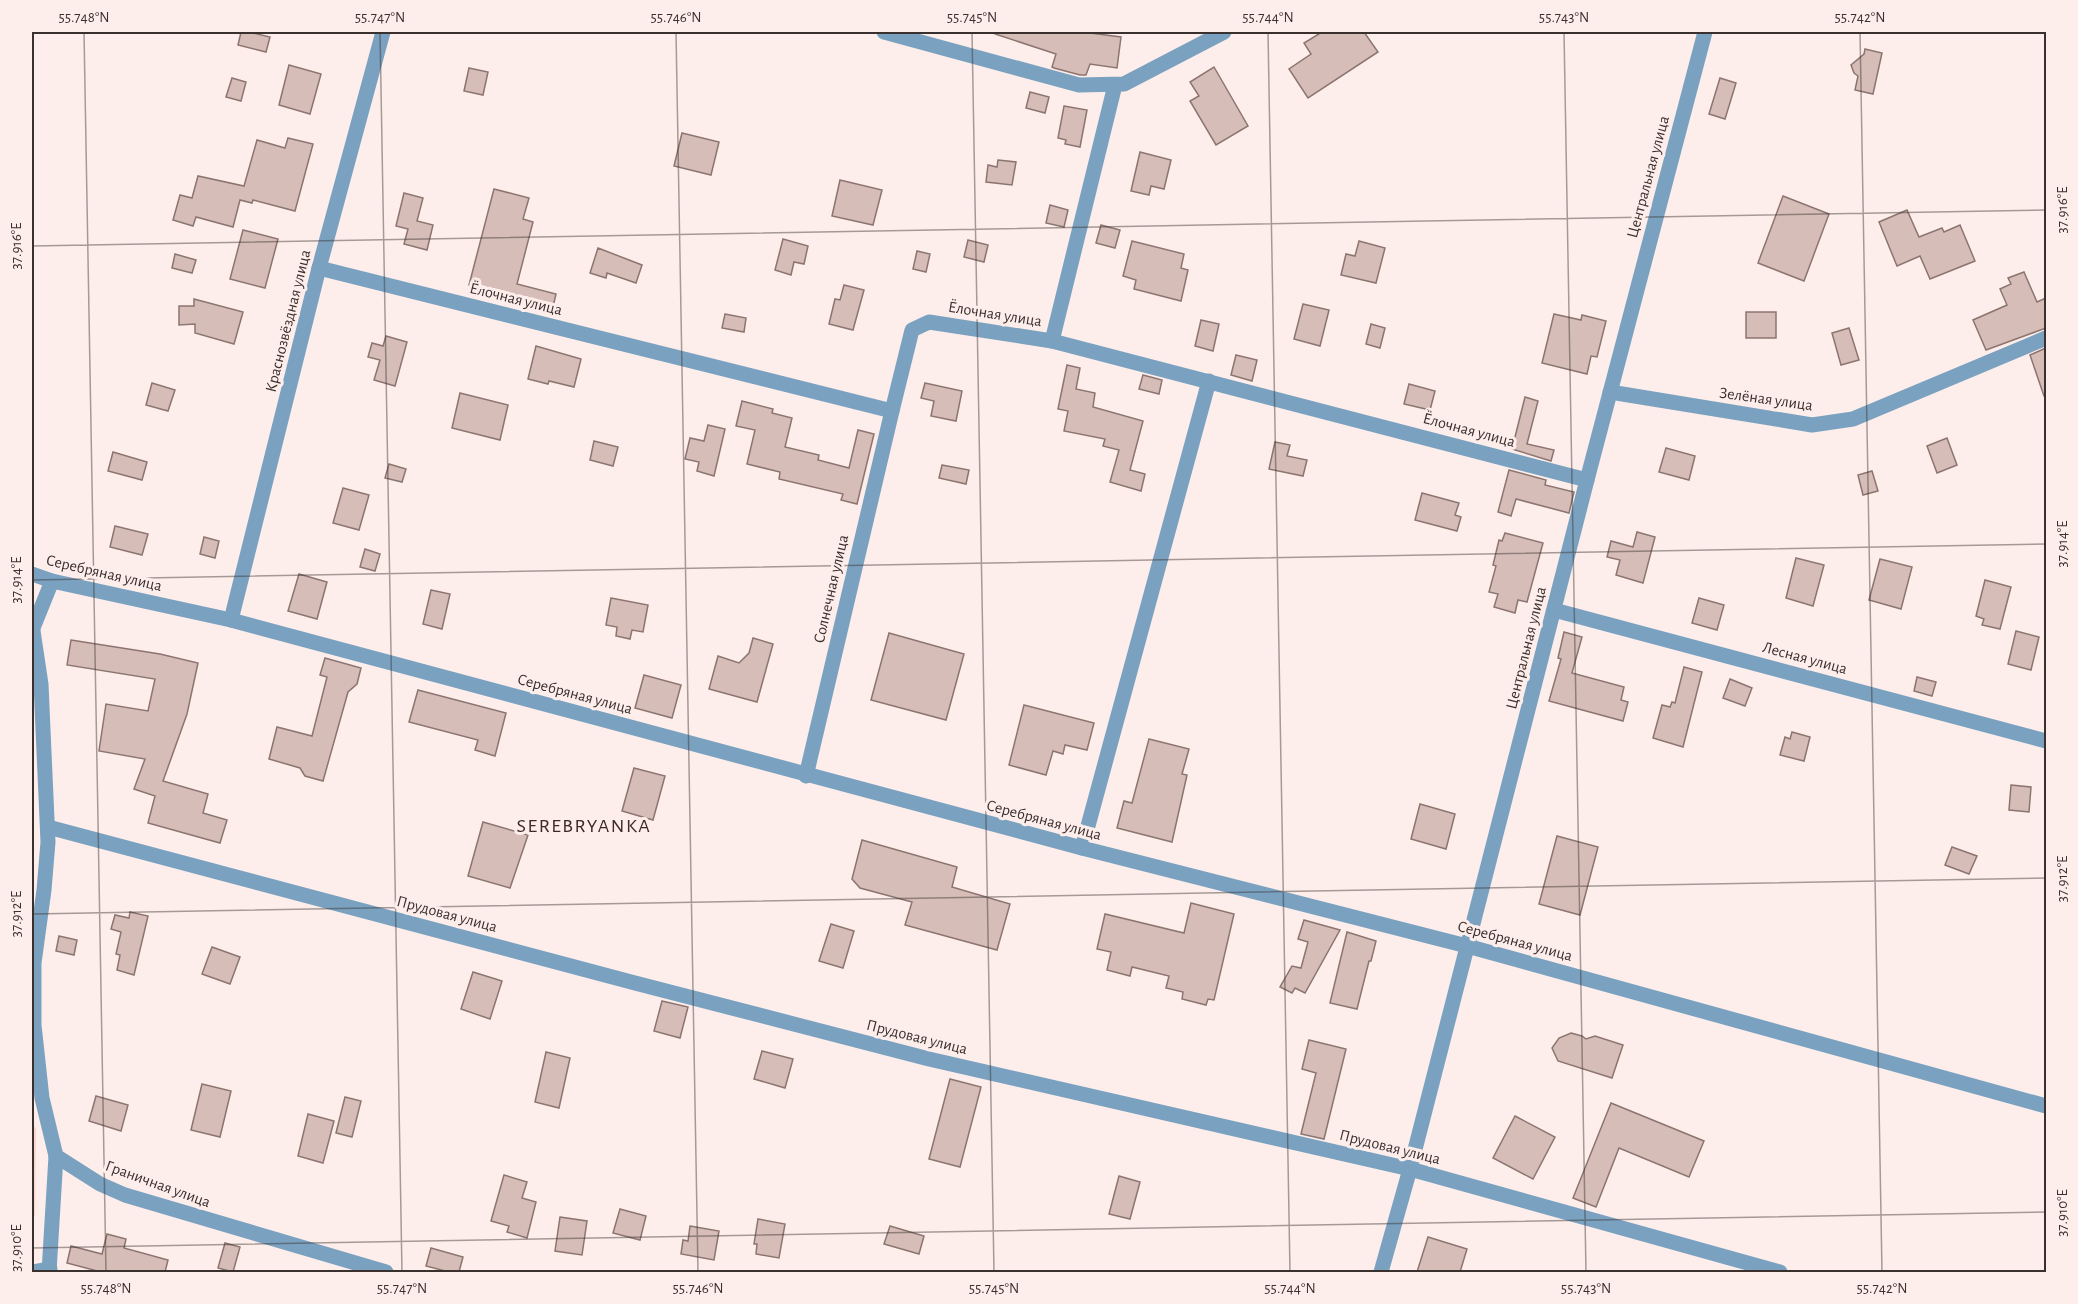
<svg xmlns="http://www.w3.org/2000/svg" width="2078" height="1304" font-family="'Alegreya Sans',sans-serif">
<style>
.green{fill:#fad5cc}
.building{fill:#d6bdb8;stroke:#8c7570;stroke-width:1.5}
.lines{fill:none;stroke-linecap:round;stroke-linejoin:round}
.minor{stroke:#7aa2c0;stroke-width:15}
.ticks{fill:none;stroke:#3a302e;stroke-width:1.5;stroke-opacity:0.45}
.labels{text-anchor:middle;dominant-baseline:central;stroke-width:6;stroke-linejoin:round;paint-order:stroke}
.street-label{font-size:16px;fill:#3a302e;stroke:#feeeeb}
.quarter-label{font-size:20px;letter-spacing:1.5px;fill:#3d2a26;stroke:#feeeeb}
.neatline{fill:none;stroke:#3a302e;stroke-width:2}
.ticks-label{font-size:15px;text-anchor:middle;fill:#3a302e}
</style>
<rect width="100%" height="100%" fill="#feeeeb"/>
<path class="green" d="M32 1120 36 1130 35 1215 32 1222Z"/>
<g class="building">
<path d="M241 32H249L270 37 266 52 238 45Z"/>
<path d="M995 32H1082L1121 37 1117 68 1090 64 1086 75H1080L1054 68 1052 67 1056 54 995 34Z"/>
<path d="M1322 32H1364L1378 52 1308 98 1289 69 1311 54 1304 43Z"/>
<path d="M1865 49 1882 53 1873 94 1855 90 1858 76 1854 73 1851 65 1864 54Z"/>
<path d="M289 65 321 74 310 114 279 105Z"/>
<path d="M1214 67 1248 126 1216 145 1190 101 1199 96 1190 82Z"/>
<path d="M469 68 488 72 483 95 464 91Z"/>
<path d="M232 78 246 82 241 101 226 97Z"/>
<path d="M1720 78 1736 83 1725 119 1709 114Z"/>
<path d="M1030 92 1049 97 1045 113 1026 108Z"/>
<path d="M1064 106 1087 110 1080 147 1065 144 1066 140 1058 138Z"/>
<path d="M682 133 719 142 711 175 674 166Z"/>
<path d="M288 138 313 144 295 211 253 200 252 203 240 200 233 227 196 217 193 226 173 220 180 195 192 198 198 176 244 186 257 140 285 148Z"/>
<path d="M1140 152 1171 160 1164 189 1151 186 1149 195 1131 191Z"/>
<path d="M998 160 1016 162 1012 185 986 182 988 165 997 167Z"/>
<path d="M840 180 882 190 873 225 832 216Z"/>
<path d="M494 189 529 198 523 219 533 222 517 284 556 294 552 311 528 305 529 301 469 285Z"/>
<path d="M404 193 423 198 417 221 433 225 427 250 404 244 408 229 396 226Z"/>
<path d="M1783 196 1829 214 1804 281 1758 263Z"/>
<path d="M1050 205 1068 210 1064 227 1046 223Z"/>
<path d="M1907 210 1919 237 1942 228 1944 232 1960 225 1975 261 1930 279 1920 256 1897 266 1879 222Z"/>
<path d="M1101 225 1120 230 1115 248 1096 243Z"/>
<path d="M243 230 278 239 265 288 230 279Z"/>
<path d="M783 239 808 246 804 264 794 262 791 275 775 270Z"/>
<path d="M968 240 988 245 984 262 964 257Z"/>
<path d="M1132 241 1184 254 1181 268 1188 270 1181 301 1134 289 1136 280 1123 276Z"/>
<path d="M1359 241 1385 248 1376 283 1341 275 1346 254 1355 256Z"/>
<path d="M598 248 642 265 636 283 607 273 606 278 590 273Z"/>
<path d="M917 251 930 254 926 272 913 269Z"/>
<path d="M175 254 196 260 192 273 172 268Z"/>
<path d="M2024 272 2037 302 2046 298V328L1986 350 1973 320 2007 305 2000 289 2011 284 2008 278Z"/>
<path d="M844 285 864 290 853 330 829 324 835 299 840 300Z"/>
<path d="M194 299 243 312 234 344 195 333V324L179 325V306H194Z"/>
<path d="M1303 304 1329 310 1320 346 1294 339Z"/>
<rect x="1746" y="312" width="30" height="26"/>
<path d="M725 314 746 318 744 332 722 328Z"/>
<path d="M1554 314 1581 320 1582 315 1606 321 1597 357 1591 356 1587 374 1542 363Z"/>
<path d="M1201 320 1219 324 1213 351 1195 346Z"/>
<path d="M1371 324 1385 328 1380 348 1366 344Z"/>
<path d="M1849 328 1859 360 1841 365 1832 333Z"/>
<path d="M386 336 407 342 395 386 374 380 380 360 368 357 372 343 383 346Z"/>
<path d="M536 346 581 359 574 387 549 381 548 384 528 379Z"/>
<path d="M2046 348V396H2044L2030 355Z"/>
<path d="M1236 355 1257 360 1252 381 1231 375Z"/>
<path d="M1067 365 1080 368 1076 389 1095 393 1093 407 1143 421 1130 470 1145 474 1141 491 1110 482 1119 450 1103 446 1105 439 1064 431 1068 411 1058 409Z"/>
<path d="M1143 375 1162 380 1159 394 1139 389Z"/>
<path d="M152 383 175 390 168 411 146 405Z"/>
<path d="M925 383 962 391 956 421 931 416 934 401 921 398Z"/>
<path d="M1409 384 1435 391 1430 410 1404 404Z"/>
<path d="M460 393 508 405 500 440 452 428Z"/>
<path d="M1525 397 1538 401 1527 444 1554 450 1551 461 1512 449Z"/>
<path d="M742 401 773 409 772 413 792 418 785 447 819 455 818 460 849 468 858 430 874 434 857 504 841 500 843 494 779 479 780 472 747 464 755 430 736 426Z"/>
<path d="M708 425 725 429 714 476 697 471 699 462 685 459 690 438 704 441Z"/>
<path d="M1947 438 1957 465 1937 473 1927 446Z"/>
<path d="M594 441 618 447 613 466 590 460Z"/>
<path d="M1275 442 1290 445 1287 456 1307 460 1303 476 1269 469Z"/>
<path d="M1666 448 1695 456 1689 480 1659 472Z"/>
<path d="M113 452 147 462 142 480 108 471Z"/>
<path d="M389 464 406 469 402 482 385 478Z"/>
<path d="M942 465 969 470 966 484 939 478Z"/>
<path d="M1509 470 1546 480 1545 485 1574 492 1569 513 1516 499 1511 516 1498 512Z"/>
<path d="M1872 471 1878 491 1863 495 1858 475Z"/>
<path d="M343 488 369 495 359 530 333 523Z"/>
<path d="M1422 493 1459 503 1455 515 1461 517 1457 531 1415 520Z"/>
<path d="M115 526 148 534 142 555 110 547Z"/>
<path d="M1637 532 1655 537 1643 583 1616 575 1620 560 1607 557 1611 541 1633 547Z"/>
<path d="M1505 533 1543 543 1527 602 1518 600 1515 613 1494 607 1498 594 1489 592 1496 566 1493 565 1499 540 1502 541Z"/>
<path d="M204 537 219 541 215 558 200 554Z"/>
<path d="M365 549 380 554 375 571 360 567Z"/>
<path d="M1796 558 1824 565 1813 606 1786 598Z"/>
<path d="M1880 559 1912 567 1901 609 1869 600Z"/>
<path d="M299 574 327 582 317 619 288 611Z"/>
<path d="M1985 580 2011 587 2000 629 1982 625 1984 619 1976 616Z"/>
<path d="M431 590 450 594 442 629 423 624Z"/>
<path d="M611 598 648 605 643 632 632 630 630 639 616 636 617 627 606 625Z"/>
<path d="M1699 598 1724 605 1717 630 1692 623Z"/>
<path d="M2016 631 2039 637 2031 670 2008 664Z"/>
<path d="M1564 632 1582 637 1572 673 1624 687 1621 700 1628 702 1623 721 1549 701 1561 659 1558 658Z"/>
<path d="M889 633 964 654 946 720 871 700Z"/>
<path d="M753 638 773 644 757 702 709 689 718 656 739 663 749 653Z"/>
<path d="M71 640 160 654 198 663 187 714 163 781 208 794 203 813 227 820 220 843 148 823 155 796 134 789 145 759 99 751 106 704 148 711 155 679 67 665Z"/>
<path d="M325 658 361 668 357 684 348 692 323 781 305 776 300 768 269 759 277 727 312 736 327 677 320 675Z"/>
<path d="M1684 667 1702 672 1683 747 1653 738 1662 705 1670 707 1672 702 1675 703Z"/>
<path d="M644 675 681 685 672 718 635 708Z"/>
<path d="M1917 677 1936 682 1932 696 1914 691Z"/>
<path d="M1730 679 1752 688 1745 706 1723 698Z"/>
<path d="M418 690 506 713 495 756 475 750 478 740 409 722Z"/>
<path d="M1024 705 1094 723 1087 750 1065 745 1063 754 1053 751 1046 775 1009 765Z"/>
<path d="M1792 732 1810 737 1804 761 1780 755 1785 737 1790 739Z"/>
<path d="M1149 739 1189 749 1182 774 1187 775 1172 842 1117 828 1124 801 1132 803Z"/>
<path d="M634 768 665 776 653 820 622 811Z"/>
<path d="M2011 785 2031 787 2029 812 2009 810Z"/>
<path d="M1420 804 1455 814 1446 849 1411 839Z"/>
<path d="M483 822 528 835 510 888 468 876Z"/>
<path d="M1557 836 1598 847 1580 915 1539 904Z"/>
<path d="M862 840 957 867 952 887 1010 904 997 950 905 925 912 902 860 888 852 879Z"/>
<path d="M1952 847 1977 856 1969 874 1945 865Z"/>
<path d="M1191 903 1234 914 1214 1000 1208 999 1206 1005 1182 999 1183 992 1166 988 1169 976 1132 967 1130 976 1107 970 1111 952 1097 949 1105 914 1184 933Z"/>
<path d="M130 912 148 916 134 975 117 970 120 955 116 954 121 932 111 929 115 915 129 918Z"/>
<path d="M1304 920 1340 930 1305 993 1295 988 1292 993 1280 987 1292 966 1301 968 1308 942 1298 939Z"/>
<path d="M831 924 854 931 843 968 819 961Z"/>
<path d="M1347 932 1376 941 1371 961H1369L1357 1009 1330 1003Z"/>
<path d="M59 936 77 940 74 955 56 951Z"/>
<path d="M212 947 240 957 230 984 202 974Z"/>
<path d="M473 972 502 981 490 1019 461 1009Z"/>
<path d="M662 1001 688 1007 680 1038 654 1031Z"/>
<path d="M1571 1033 1582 1036 1586 1039 1595 1036 1623 1045 1612 1078 1558 1061 1552 1048 1559 1038Z"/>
<path d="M1309 1040 1346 1049 1324 1139 1301 1134 1316 1073 1302 1069Z"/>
<path d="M762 1051 793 1059 785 1088 754 1079Z"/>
<path d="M546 1052 570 1058 559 1108 535 1102Z"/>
<path d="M950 1079 981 1087 960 1167 929 1159Z"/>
<path d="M202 1084 231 1091 220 1137 191 1130Z"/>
<path d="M96 1096 128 1105 121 1131 89 1121Z"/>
<path d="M345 1097 361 1101 352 1137 336 1133Z"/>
<path d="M1611 1103 1704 1141 1689 1177 1619 1148 1596 1207 1573 1198Z"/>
<path d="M308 1114 334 1121 323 1163 298 1156Z"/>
<path d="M1515 1116 1555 1137 1533 1179 1493 1158Z"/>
<path d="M504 1175 527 1182 522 1198 536 1202 527 1238 507 1232 509 1226 491 1221Z"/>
<path d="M1119 1176 1140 1182 1130 1219 1109 1214Z"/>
<path d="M620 1209 646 1216 640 1240 613 1233Z"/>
<path d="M560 1217 587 1221 582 1255 555 1251Z"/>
<path d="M758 1219 785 1224 779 1258 756 1254 757 1244H754Z"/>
<path d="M690 1226 719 1231 714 1260 681 1254 683 1240 688 1241Z"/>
<path d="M890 1226 924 1236 919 1254 884 1244Z"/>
<path d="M107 1234 126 1239 124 1248 168 1260 165 1272H101L67 1263 71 1246 102 1254Z"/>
<path d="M1428 1237 1467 1249 1460 1272H1417Z"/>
<path d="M225 1243 240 1247 233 1272 218 1268Z"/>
<path d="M431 1248 463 1257 459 1272H449L426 1266Z"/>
</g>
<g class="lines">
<g class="minor">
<path d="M884 32 1079 85 1124 84 1224 32"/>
<path d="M319 268 892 411 912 330 929 322 1052 341 1587 480"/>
<path d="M1052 341 1115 85"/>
<path d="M1610 392 1812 425 1853 419 2046 338"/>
<path d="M32 574 52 581 231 620 1082 848 1467 946 2046 1106"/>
<path d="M1554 610 2046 741"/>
<path d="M231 620 319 268 383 32"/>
<path d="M32 624 41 684 48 842 44 890 34 963V1025L42 1098 56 1156 100 1184 125 1195 386 1272"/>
<path d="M33 628 52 581"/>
<path d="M806 776 892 411"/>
<path d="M48 827 635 983 929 1059 1410 1169 1780 1272"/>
<path d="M1082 848 1209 381"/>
<path d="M33 1272 50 1269"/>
<path d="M49 1272 56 1156"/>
<path d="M1381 1272 1410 1169 1587 480 1705 32"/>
</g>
</g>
<path class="ticks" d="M84 32 106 1272M380 32 402 1272M676 32 698 1272M972 32 994 1272M1268 32 1290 1272M1564 32 1586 1272M1860 32 1882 1272M32 246 2046 210M32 580 2046 544M32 914 2046 878M32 1248 2046 1212"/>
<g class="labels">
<g class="street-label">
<text transform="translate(1648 177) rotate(-75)">Центральная улица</text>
<text transform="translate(516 299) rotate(14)">Ёлочная улица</text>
<text transform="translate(995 314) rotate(9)">Ёлочная улица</text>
<text transform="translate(288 321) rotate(-76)">Краснозвёздная улица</text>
<text transform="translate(1766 399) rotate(8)">Зелёная улица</text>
<text transform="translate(1469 430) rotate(15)">Ёлочная улица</text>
<text transform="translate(104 573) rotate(13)">Серебряная улица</text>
<text transform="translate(831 589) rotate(-77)">Солнечная улица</text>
<text transform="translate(1526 648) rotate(-76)">Центральная улица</text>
<text transform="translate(1805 658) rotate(15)">Лесная улица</text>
<text transform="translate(575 694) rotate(15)">Серебряная улица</text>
<text transform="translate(1044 820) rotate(15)">Серебряная улица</text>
<text transform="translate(447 914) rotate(15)">Прудовая улица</text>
<text transform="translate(1515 941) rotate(15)">Серебряная улица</text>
<text transform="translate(917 1037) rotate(14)">Прудовая улица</text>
<text transform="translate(1390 1147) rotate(14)">Прудовая улица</text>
<text transform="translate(158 1184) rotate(20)">Граничная улица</text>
</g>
<g class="quarter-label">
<text x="584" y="826">SEREBRYANKA</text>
</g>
</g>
<rect width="2078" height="1304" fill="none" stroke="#feeeeb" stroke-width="66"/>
<rect x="33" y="33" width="2012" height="1238" class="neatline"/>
<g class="ticks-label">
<text x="84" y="22">55.748°N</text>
<text x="380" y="22">55.747°N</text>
<text x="676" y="22">55.746°N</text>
<text x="972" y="22">55.745°N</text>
<text x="1268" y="22">55.744°N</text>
<text x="1564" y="22">55.743°N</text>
<text x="1860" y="22">55.742°N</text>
<text transform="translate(2062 210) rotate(-90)" y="5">37.916°E</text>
<text transform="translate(16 246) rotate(-90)" y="5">37.916°E</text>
<text transform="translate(2062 544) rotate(-90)" y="5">37.914°E</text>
<text transform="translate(16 580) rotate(-90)" y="5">37.914°E</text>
<text transform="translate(2062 879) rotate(-90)" y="5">37.912°E</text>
<text transform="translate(16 914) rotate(-90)" y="5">37.912°E</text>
<text transform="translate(2062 1213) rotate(-90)" y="5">37.910°E</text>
<text transform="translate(16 1248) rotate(-90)" y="5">37.910°E</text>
<text x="106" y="1293">55.748°N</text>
<text x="402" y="1293">55.747°N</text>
<text x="698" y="1293">55.746°N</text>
<text x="994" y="1293">55.745°N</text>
<text x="1290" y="1293">55.744°N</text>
<text x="1586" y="1293">55.743°N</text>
<text x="1882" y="1293">55.742°N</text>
</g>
</svg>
